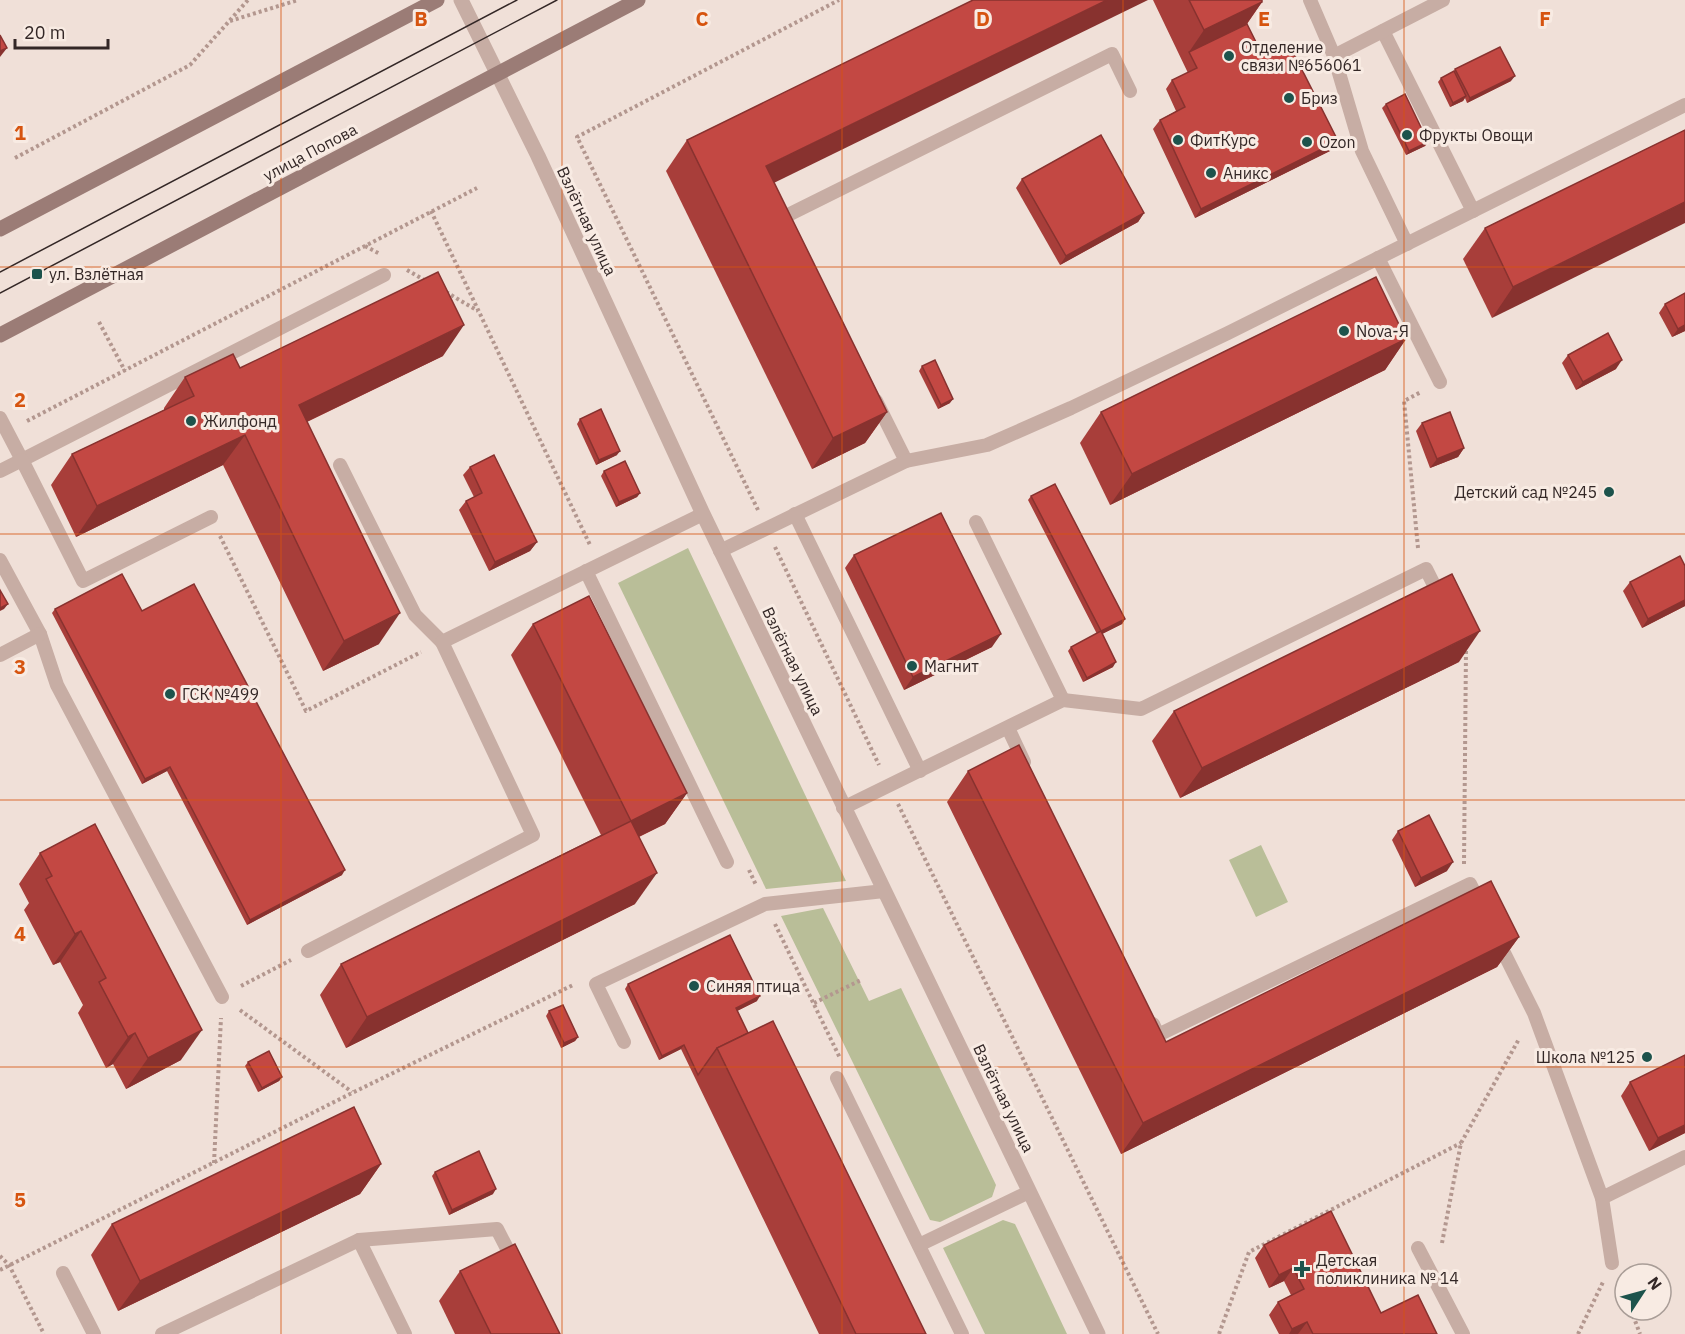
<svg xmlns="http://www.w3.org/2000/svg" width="1685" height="1334" font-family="'IBM Plex Sans',sans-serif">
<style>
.green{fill:#b9be98}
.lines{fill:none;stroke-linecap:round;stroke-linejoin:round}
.path{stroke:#b3978f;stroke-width:4;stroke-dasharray:3 3;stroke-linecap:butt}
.lane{stroke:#c7ada4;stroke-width:14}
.street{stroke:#c7ada4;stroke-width:15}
.secondary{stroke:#9b7c76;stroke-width:15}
.tram{stroke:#332726;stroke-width:1.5}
.wall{fill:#a83e3a}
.shaded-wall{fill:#88322f}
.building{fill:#c34843;stroke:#88322f;stroke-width:1.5}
.grid{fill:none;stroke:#d6540f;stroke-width:1.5;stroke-opacity:0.55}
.poi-dot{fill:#1d534c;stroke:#f8ebe3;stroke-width:2}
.labels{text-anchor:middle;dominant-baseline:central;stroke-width:6;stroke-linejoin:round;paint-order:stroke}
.poi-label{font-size:16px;fill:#332726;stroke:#f8ebe3;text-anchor:start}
.street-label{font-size:16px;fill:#332726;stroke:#f8ebe3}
.grid-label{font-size:20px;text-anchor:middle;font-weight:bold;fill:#d6540f;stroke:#f8ebe3;stroke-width:6;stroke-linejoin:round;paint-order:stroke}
</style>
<rect width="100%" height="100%" fill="#f0e0d8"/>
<g class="green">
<path d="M688 548 846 881 766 889 618 583Z"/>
<path d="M1261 845 1288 902 1256 917 1229 860Z"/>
<path d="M823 908 869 1001 901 988 996 1185 992 1197 940 1222 930 1220 781 916Z"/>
<path d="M1003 1220 1015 1224 1067 1334H985L943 1248Z"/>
</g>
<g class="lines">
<g class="path">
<path d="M230 21 298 0"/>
<path d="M15 158 190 65 248 0"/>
<path d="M431 211 590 545"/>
<path d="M365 246 380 254"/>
<path d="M407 270 426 281"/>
<path d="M446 292 478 311"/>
<path d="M99 322 125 371"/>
<path d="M27 421 477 188"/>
<path d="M758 510 577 137 839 0"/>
<path d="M220 536 306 711 421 652"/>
<path d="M775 547 879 765"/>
<path d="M1418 548 1404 401 1421 392"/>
<path d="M898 804 1158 1334"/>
<path d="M1464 864 1466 649"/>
<path d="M749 870 756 885"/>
<path d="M775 924 840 1058"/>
<path d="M241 986 291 960"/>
<path d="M814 1003 861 980"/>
<path d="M240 1010 352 1092"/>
<path d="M214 1163 221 1018"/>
<path d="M1442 1243 1461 1143 1519 1039"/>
<path d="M0 1256 9 1265 44 1334"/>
<path d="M0 1270 352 1093 573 985"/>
<path d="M1620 1283 1625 1295"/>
<path d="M1631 1310 1640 1334"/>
<path d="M1219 1334 1249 1252 1461 1143"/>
<path d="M1578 1334 1603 1282"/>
</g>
<g class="lane">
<path d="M1310 0 1334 56 1362 151 1407 244"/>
<path d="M1383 31 1473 211"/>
<path d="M1334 56 1443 0"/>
<path d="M788 226 784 217 1112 54 1130 91"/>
<path d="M1378 258 1440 382"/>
<path d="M876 401 906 461"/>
<path d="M0 418 22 460 384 275"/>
<path d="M340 465 415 615 442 642"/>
<path d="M0 471 22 460 83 581 211 517"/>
<path d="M795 514 920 771"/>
<path d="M976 522 1063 700"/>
<path d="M720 551 906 461 987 445 1071 408 1228 333 1685 105"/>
<path d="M0 560 40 634 57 685 222 997"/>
<path d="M586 571 727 862"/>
<path d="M0 655 40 634"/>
<path d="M1008 728 1024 762"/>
<path d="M843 808 1063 700 1141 709 1426 569 1441 599"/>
<path d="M1497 939 1534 1013 1602 1198 1685 1157"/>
<path d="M308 951 533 835 442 642 703 514"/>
<path d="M1153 1024 1158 1035 1470 884 1481 906"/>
<path d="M624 1042 596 984 765 904 884 891"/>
<path d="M837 1078 962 1334"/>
<path d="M1602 1198 1612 1263"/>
<path d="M919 1245 1029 1192"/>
<path d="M1418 1248 1463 1334"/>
<path d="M63 1273 94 1334"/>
<path d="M162 1334 359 1240"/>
<path d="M405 1334 359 1240 497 1229 515 1264"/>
</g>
<path class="street" d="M461 0 538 156 703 514 1098 1334"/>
<g class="secondary">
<path d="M0 229 437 0"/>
<path d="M0 335 638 0"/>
</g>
<g class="tram">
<path d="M0 272 517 0"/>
<path d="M0 293 557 0"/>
</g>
</g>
<g class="wall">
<path d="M1153 0H1262V2L1247 24 1258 46 1332 150 1195 218 1153 129 1160 120 1176 111 1166 89 1172 80 1188 73Z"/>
<path d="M1455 69 1511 81 1467 103 1465 98 1463 101 1450 107 1438 82 1441 78 1454 71Z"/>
<path d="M1386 104 1428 142 1425 146 1406 155 1382 108Z"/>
<path d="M1685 130 1492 318 1463 259 1485 228Z"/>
<path d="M687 140 774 183 887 412 865 443 812 469 666 171Z"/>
<path d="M1022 179 1144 213 1138 222 1060 265 1016 188Z"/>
<path d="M1685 293V331L1672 337 1659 313 1665 304Z"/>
<path d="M1406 339 1385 370 1110 505 1080 443 1101 412Z"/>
<path d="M1568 355 1616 369 1576 390 1562 363Z"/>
<path d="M443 356 307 422 379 644 323 671 223 465 76 537 51 485 72 454 164 410V408L185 377 240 368Z"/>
<path d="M922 366 950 403 938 409 919 371Z"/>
<path d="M580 419 617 455 596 465 577 424Z"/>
<path d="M1422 423 1464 448 1458 457 1430 468 1416 431Z"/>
<path d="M470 467 537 542 530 551 489 571 459 510 466 501 474 497 463 475Z"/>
<path d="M604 471 640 493 637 497 616 507 601 476Z"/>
<path d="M1031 496 1125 619 1122 624 1102 634 1113 667 1083 682 1068 651 1071 647 1097 634 1028 500Z"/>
<path d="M854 555 992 647 904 690 845 568Z"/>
<path d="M1630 582 1685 606 1642 628 1623 591Z"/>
<path d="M55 609 142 611 342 875 247 925 167 771 142 784 52 613Z"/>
<path d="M533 624 687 793 665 824 639 837 635 904 346 1048 320 995 341 964 601 835 511 655Z"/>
<path d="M1459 662 1180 798 1152 741 1174 711Z"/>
<path d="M968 771 1166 1042 1519 937 1497 967 1121 1154 947 802Z"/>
<path d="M1398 831 1447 871 1415 887 1392 840Z"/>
<path d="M40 853 181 1060 126 1089 113 1064 106 1068 78 1013 83 1005 60 962 53 965 24 910 29 903 19 884Z"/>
<path d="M628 984 757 1001 737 1011 748 1033 926 1334H819L681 1049 659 1060 625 989Z"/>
<path d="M549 1011 578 1037 575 1041 561 1048 546 1016Z"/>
<path d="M248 1062 282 1077 279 1081 258 1092 245 1066Z"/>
<path d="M1630 1082 1685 1133 1649 1151 1621 1096Z"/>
<path d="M381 1164 360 1194 118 1311 91 1255 112 1224Z"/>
<path d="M435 1172 493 1194 449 1215 432 1176Z"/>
<path d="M1264 1245 1381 1313 1437 1334H1279L1269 1315 1278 1302 1291 1295 1284 1281 1269 1288 1255 1258Z"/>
<path d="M460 1271 560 1334H455L439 1301Z"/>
</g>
<g class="shaded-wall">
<path d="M1107 0H1148L745 197 766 166Z"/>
<path d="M1262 2 1241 32 1189 52 1204 30Z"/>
<path d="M7 48 0 57V51Z"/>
<path d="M1515 76 1511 81 1467 103 1470 98Z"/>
<path d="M1466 96 1463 101 1450 107 1453 103Z"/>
<path d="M1338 141 1332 150 1195 218 1201 209Z"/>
<path d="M1428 142 1425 146 1406 155 1409 151Z"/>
<path d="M1685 202V223L1492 318 1513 287Z"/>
<path d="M1144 213 1138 222 1060 265 1066 256Z"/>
<path d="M464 325 443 356 277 436 299 405Z"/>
<path d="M1685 325V331L1672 337 1678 329Z"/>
<path d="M1406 339 1385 370 1110 505 1132 474Z"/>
<path d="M1622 360 1616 369 1576 390 1583 382Z"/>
<path d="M953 399 950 403 938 409 941 405Z"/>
<path d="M887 412 865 443 812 469 833 438Z"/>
<path d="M245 435 223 465 76 537 97 506Z"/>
<path d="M1464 448 1458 457 1430 468 1437 459Z"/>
<path d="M620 451 617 455 596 465 599 460Z"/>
<path d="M640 493 637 497 616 507 619 502Z"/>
<path d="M537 542 530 551 489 571 495 562Z"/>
<path d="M1685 600V606L1642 628 1648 619Z"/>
<path d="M8 604 4 609 0 611V608Z"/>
<path d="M400 613 379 644 323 671 344 641Z"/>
<path d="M1125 619 1122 624 1098 636 1101 631Z"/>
<path d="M1480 631 1459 662 1180 798 1202 768Z"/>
<path d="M1001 634 992 647 904 690 913 677Z"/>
<path d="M1116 662 1113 667 1083 682 1087 678Z"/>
<path d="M170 767 167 771 142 784 145 779Z"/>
<path d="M687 793 665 824 609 851 631 821Z"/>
<path d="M1453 862 1447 871 1415 887 1421 878Z"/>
<path d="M345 870 342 875 247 925 250 920Z"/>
<path d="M657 873 635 904 346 1048 367 1017Z"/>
<path d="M81 931 60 962 53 965 75 934Z"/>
<path d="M1519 937 1497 967 1121 1154 1143 1123Z"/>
<path d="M760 996 757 1001 733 1013 736 1008Z"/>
<path d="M202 1030 181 1060 126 1089 148 1058Z"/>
<path d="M135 1033 113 1064 106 1068 128 1037Z"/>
<path d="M578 1037 575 1041 561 1048 564 1043Z"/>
<path d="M684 1045 681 1049 659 1060 662 1056Z"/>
<path d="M282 1077 279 1081 258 1092 262 1088Z"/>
<path d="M1685 1125V1133L1649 1151 1658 1138Z"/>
<path d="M381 1164 360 1194 118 1311 140 1281Z"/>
<path d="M496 1189 493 1194 449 1215 452 1210Z"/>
<path d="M1293 1268 1284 1281 1269 1288 1279 1275Z"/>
<path d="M1307 1322 1298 1334H1289L1292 1329Z"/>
</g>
<g class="building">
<path d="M973 0H1107L766 166 887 412 833 438 687 140Z"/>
<path d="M1189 0H1262V2L1204 30Z"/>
<path d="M1247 24 1258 46 1295 56 1338 141 1201 209 1160 120 1185 107 1172 80 1197 68 1189 52Z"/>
<path d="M0 35 7 48 0 51Z"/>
<path d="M1500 47 1515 76 1470 98 1455 69Z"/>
<path d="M1454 71 1466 96 1453 103 1441 78Z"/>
<path d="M1405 94 1428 142 1409 151 1386 104Z"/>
<path d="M1685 130V202L1513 287 1485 228Z"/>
<path d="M1101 135 1144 213 1066 256 1022 179Z"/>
<path d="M438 272 464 325 299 405 400 613 344 641 245 435 97 506 72 454 194 396 185 377 233 354 240 368Z"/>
<path d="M1376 277 1406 339 1132 474 1101 412Z"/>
<path d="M1685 293V325L1678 329 1665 304Z"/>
<path d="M1608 333 1622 360 1583 382 1568 355Z"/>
<path d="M935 360 953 399 941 405 922 366Z"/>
<path d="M601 409 620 451 599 460 580 419Z"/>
<path d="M1450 412 1464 448 1437 459 1422 423Z"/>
<path d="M494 455 537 542 495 562 466 501 482 493 470 467Z"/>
<path d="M625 461 640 493 619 502 604 471Z"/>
<path d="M1055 484 1125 619 1101 631 1116 662 1087 678 1071 647 1101 631 1031 496Z"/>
<path d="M941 513 1001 634 913 677 854 555Z"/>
<path d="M1680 556 1685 566V600L1648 619 1630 582Z"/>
<path d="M122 574 142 611 194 584 345 870 250 920 170 767 145 779 55 609Z"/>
<path d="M1452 574 1480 631 1202 768 1174 711Z"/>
<path d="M0 590 8 604 0 608Z"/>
<path d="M589 596 687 793 631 821 533 624Z"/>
<path d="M1019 745 1166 1042 1491 881 1519 937 1143 1123 968 771Z"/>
<path d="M1429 815 1453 862 1421 878 1398 831Z"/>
<path d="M631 821 657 873 367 1017 341 964Z"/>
<path d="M95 824 202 1030 148 1058 135 1033 128 1037 99 982 106 978 81 931 75 934 46 879 52 876 40 853Z"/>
<path d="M730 935 760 996 736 1008 748 1033 717 1048 698 1075 684 1045 662 1056 628 984Z"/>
<path d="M563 1005 578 1037 564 1043 549 1011Z"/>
<path d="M773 1021 926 1334H856L717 1048Z"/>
<path d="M269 1051 282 1077 262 1088 248 1062Z"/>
<path d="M1685 1055V1125L1658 1138 1630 1082Z"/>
<path d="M354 1107 381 1164 140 1281 112 1224Z"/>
<path d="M479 1151 496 1189 452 1210 435 1172Z"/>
<path d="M1331 1211 1381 1313 1418 1295 1437 1334H1313L1307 1322 1292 1329 1278 1302 1304 1289 1293 1268 1279 1275 1264 1245Z"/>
<path d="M515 1244 560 1334H491L460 1271Z"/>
</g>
<path class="grid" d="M281 0V1334M562 0V1334M842 0V1334M1123 0V1334M1404 0V1334M0 267H1685M0 534H1685M0 800H1685M0 1067H1685"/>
<g class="poi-dot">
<circle cx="1229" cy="56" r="6"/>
<circle cx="1289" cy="98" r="6"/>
<circle cx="1407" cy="135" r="6"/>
<circle cx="1178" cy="140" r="6"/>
<circle cx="1307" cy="142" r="6"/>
<circle cx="1211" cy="173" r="6"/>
<rect x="31" y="268" width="12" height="12" rx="3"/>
<circle cx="1344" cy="331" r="6"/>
<circle cx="191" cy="421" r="6"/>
<circle cx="1609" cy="492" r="6"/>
<circle cx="912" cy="666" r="6"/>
<circle cx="170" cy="694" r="6"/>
<circle cx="694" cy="986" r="6"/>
<circle cx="1647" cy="1057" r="6"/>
<path d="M1299 1260h6v6h6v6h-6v6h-6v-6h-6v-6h6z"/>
</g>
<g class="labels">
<g class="poi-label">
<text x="1241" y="47">Отделение<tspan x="1241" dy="18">связи №656061</tspan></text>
<text x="1301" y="98">Бриз</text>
<text x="1419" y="135">Фрукты Овощи</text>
<text x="1190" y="140">ФитКурс</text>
<text x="1319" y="142">Ozon</text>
<text x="1223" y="173">Аникс</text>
<text x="49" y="274">ул. Взлётная</text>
<text x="1356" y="331">Nova-Я</text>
<text x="203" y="421">Жилфонд</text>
<text x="1597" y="492" text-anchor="end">Детский сад №245</text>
<text x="924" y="666">Магнит</text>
<text x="182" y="694">ГСК №499</text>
<text x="706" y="986">Синяя птица</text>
<text x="1635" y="1057" text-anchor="end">Школа №125</text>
<text x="1316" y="1260">Детская<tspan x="1316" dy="18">поликлиника № 14</tspan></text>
</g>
<g class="street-label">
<text transform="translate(310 152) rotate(-28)">улица Попова</text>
<text transform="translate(587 221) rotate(65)">Взлётная улица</text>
<text transform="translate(793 661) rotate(64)">Взлётная улица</text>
<text transform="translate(1004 1098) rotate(64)">Взлётная улица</text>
</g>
</g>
<g class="grid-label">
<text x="421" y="26">B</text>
<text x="702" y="26">C</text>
<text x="983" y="26">D</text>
<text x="1264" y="26">E</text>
<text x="1545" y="26">F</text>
<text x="20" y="140">1</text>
<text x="20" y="407">2</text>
<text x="20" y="674">3</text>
<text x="20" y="941">4</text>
<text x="20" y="1207">5</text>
</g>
<g transform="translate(1643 1292) rotate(54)"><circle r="28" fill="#f8ebe3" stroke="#a99d97" stroke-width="1.5"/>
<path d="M0-4.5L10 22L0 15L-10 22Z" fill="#1d534c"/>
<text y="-9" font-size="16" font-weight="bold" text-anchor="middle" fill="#332726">N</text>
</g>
<path d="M15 39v9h93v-9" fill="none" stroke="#332726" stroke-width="3"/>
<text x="24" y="39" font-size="18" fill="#332726" stroke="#f8ebe3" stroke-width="4.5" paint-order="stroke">20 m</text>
</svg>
